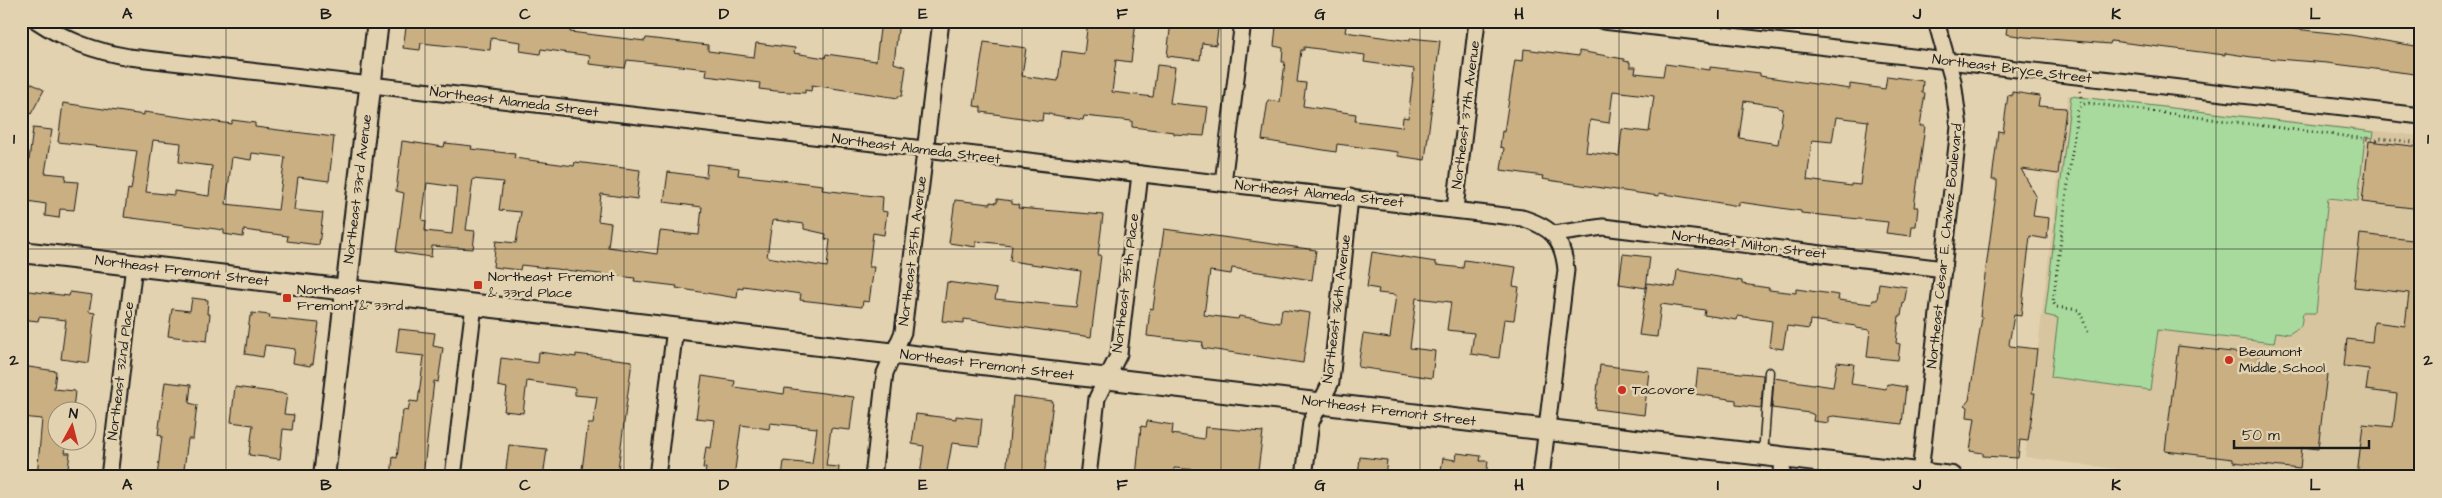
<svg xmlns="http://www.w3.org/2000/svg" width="2442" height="498" font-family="'Architects Daughter',sans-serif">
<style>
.built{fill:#d7c59f}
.green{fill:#a7da9c;stroke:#627b5c}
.building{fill:#c9af82;stroke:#1c1c1c;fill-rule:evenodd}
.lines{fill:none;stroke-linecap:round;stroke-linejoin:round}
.service-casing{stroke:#1c1c1c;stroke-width:11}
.minor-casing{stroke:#1c1c1c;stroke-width:19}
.secondary-casing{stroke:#1c1c1c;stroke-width:24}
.path{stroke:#1c1c1c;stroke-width:3;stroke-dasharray:1 4;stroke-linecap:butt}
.service{stroke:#e3d2af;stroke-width:8}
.minor{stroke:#e3d2af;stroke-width:15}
.secondary{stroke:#e3d2af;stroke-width:20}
.grid{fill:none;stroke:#1c1c1c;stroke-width:1;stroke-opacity:0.55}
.poi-dot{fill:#c8321e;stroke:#e3d2af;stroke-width:2}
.labels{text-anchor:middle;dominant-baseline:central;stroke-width:5;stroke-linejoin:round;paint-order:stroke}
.street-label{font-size:14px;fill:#1c1c1c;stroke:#e3d2af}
.poi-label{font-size:14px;fill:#1c1c1c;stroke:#e3d2af;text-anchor:start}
.neatline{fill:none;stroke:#1c1c1c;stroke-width:2}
.grid-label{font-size:16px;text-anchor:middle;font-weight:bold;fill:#1c1c1c}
</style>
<rect width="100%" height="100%" fill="#e3d2af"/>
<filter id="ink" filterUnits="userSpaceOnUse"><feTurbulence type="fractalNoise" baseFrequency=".02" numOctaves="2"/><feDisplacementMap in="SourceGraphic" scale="10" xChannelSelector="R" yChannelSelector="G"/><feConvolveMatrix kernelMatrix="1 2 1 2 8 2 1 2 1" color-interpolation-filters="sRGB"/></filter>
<g filter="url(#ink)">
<path class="built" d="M2068 95 2421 136V477H2179L2025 457Z"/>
<path class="green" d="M2071 96 2374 132 2373 138 2365 137 2358 201 2328 198 2316 313H2303L2301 326 2289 334 2276 332 2274 343 2158 330 2150 390 2051 377 2058 318 2045 315Z"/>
<g class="building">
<path d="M407 21H540L570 27V32L645 41 646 38 708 45V51L754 57 756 43 795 48 794 53 825 58 826 54 876 61 881 21H899L894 63 906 67 902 96H898V98L812 85 811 91 805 90V93L776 91 759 89 760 83 706 76 707 69 627 60 625 68 589 64 590 56 541 49 540 54 520 51 521 42 491 38 490 50 421 43 420 50 403 48Z"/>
<path d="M1088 21H1136L1131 62 1116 60 1112 92 1153 97 1157 65 1175 67 1170 103 1208 107 1204 136 1174 134V132L1132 127V121L1084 116 1083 120 1043 113 1042 121 981 112V107L974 106 984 42 1026 48 1022 76 1058 81 1062 51 1084 54Z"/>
<path d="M1171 21 1219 22 1216 45 1202 43 1200 60 1167 56Z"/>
<path d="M1281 21H1347L1345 32 1410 41V38L1440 41 1425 160 1398 156V152L1337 144 1336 152 1262 140 1268 100 1280 102 1285 62H1282L1283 48 1274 46 1276 26 1280 27ZM1304 47 1365 55 1364 62 1414 69 1408 118 1403 117 1402 127 1355 121 1356 114 1303 106 1306 83 1297 82 1301 50H1304Z"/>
<path d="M2008 21H2171L2202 25V21H2223L2350 35 2421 47 2418 71H2415V74L2327 63 2252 57 2225 53V55L2111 41 2110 44 2025 37 2006 34Z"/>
<path d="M1524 49 1579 56V51L1624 59V61L1630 62V67H1636L1635 73 1663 76 1665 64 1710 70V67L1760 73V76L1850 89V84L1885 89 1887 76 1923 81 1922 93H1925L1920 126H1925L1914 207H1918L1916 226H1912L1911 236 1886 233 1888 222 1801 213V211L1739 202V206L1659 193V196L1567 183 1542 179 1543 176 1501 170 1504 148 1500 147 1502 131 1504 132 1515 60 1523 61ZM1613 91 1654 96 1649 132 1622 129 1619 156 1586 152 1590 120 1609 123ZM1744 101 1778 106V108L1783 109 1778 144 1739 138ZM1836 117 1868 121 1860 185 1851 184V186L1807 180 1812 140 1832 142Z"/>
<path d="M21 78 44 90 31 114 21 109Z"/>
<path d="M2012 92 2040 96 2038 106 2066 108 2058 174 2021 169 2036 196 2033 216 2049 218 2047 239 2030 236 2021 316 2014 315 2009 344 2010 346 2037 349 2032 393H2035L2028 441 2020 440 2018 458 1983 456V453L1970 451 1975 418 1967 417 1968 407 1965 405 1969 400 1982 317H1980L1982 298 1997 186V180H1992L1998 131 2003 132 2008 95 2012 96Z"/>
<path d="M63 103 144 115V112L232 124V120L255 123V127L334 137 329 181 298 177 294 210 323 213 319 245 287 241 288 236 244 230 243 237 224 234V230L124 217 128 189 131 190 137 151 58 142ZM153 140 181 143 179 162 212 166 209 196 174 191V195L146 192ZM252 153 285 157 278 210 226 204 232 157 251 160Z"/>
<path d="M33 128 52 130 45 173 66 175 65 181 78 182 74 210 60 209 59 218 45 216 46 204 21 200V159L29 160Z"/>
<path d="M402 141 444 147 445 143 472 146 471 149 515 154 514 158 574 166 575 162 640 170 637 199 601 194 598 221 611 223 608 247 657 254 660 231 699 235 702 207 664 202 668 172 706 177 707 164 739 168 738 175 823 185 822 190 883 197 882 211 887 212 884 235 873 233 869 267H874L869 302 863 301 862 307 827 303 800 300 801 294 743 286V289L738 288 737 298 676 288 677 286 634 281 635 278 521 265 520 270 493 267 496 241 516 243 521 212 499 210 503 182 473 179 466 230 475 231 473 249 432 246 431 257 396 252 404 193 396 191ZM427 183 457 187 452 234 425 231 426 221 422 220ZM775 220 804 224V229L826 234 825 239 830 240 827 267 767 257 772 221Z"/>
<path d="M2369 141 2421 147V209L2362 202Z"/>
<path d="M997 199 1012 201V204L1019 205 1018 208 1103 215 1098 255H1101L1091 337 964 319V323L942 321 947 282 997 289 995 299 1076 307 1081 271 1010 261 1012 245 976 241V247L949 243 955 200 990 204V202L997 203Z"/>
<path d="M1164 229 1316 250 1312 280 1232 268 1231 274 1210 271 1204 315 1238 319 1239 316 1280 323 1282 309 1310 313 1303 363 1202 348 1203 342 1147 336 1150 308 1153 309Z"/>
<path d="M2360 234 2421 241V477L2357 476 2363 424 2393 427 2397 394 2366 390 2369 369 2344 366 2347 339 2372 342 2374 322 2405 326 2409 293 2354 287Z"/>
<path d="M1372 252 1436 262V265L1463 268 1464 260 1516 267 1513 286 1519 287 1514 320 1504 319 1499 358 1471 354 1474 333 1447 330 1451 302 1416 298 1410 348 1435 351 1432 378 1358 367 1363 334 1390 338 1396 295 1378 293 1379 289 1367 287Z"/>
<path d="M1623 254 1650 257 1646 288 1619 284Z"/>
<path d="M1677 270 1742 281V284L1769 288V290L1796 293V289L1839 295 1838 300 1872 304 1873 300H1877L1879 283 1907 287 1904 304 1903 303 1901 316H1899L1896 343 1900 344 1898 360 1867 357 1870 330 1856 328V326L1810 320 1809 329 1787 326 1783 349 1769 347 1772 321 1738 316 1737 320 1704 315 1705 310 1661 304 1657 337 1639 335 1647 283 1675 287Z"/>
<path d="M21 290 69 296 70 292 92 295 89 312 95 313 89 363 61 359 66 320 39 317 38 321 21 319Z"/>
<path d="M192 298 208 300 207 314H210L207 341 168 336 172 309 190 311Z"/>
<path d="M252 313 270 315 269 318 319 323 313 364H311L310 366 293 363 295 349 265 345 263 357 245 354 250 316H252Z"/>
<path d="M399 329 435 333 433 346 443 348 438 382 434 381 423 477H391L393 457 397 458 403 410 408 411 410 401 418 402 424 356 396 353Z"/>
<path d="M2178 346 2259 355 2258 366 2327 374 2318 449 2302 447 2300 469 2233 462V459L2165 451Z"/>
<path d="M539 352 576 357V354L632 361 617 477H581L588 424H593L597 397 575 395V388L527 381 523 413 504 411 507 388 498 386 501 358 538 363Z"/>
<path d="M1837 362 1854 364 1851 384 1886 389 1887 384 1906 387 1902 424 1834 416 1828 417V423L1813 421 1814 415 1810 413 1772 408 1774 378 1833 387Z"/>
<path d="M1600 365 1649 371 1644 415 1595 409Z"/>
<path d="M22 366 56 371 54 389 75 391 73 410H58V440H67L65 453H70L67 477H37L42 419 21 417Z"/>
<path d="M1698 369 1763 375 1761 408 1736 405V400L1695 394Z"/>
<path d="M702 376 735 381 734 387 784 394 785 388 854 397 850 430 831 428 826 466 839 467 838 477H782L784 461 812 464 817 428 770 423 769 429 741 425 734 477 705 476 706 468H703L706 447 711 448 715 420 696 418Z"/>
<path d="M165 382 191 385 189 403 197 405 193 439H188L183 477H157L162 436 158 435Z"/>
<path d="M235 387 287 394 284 414 294 415 292 430 283 429 280 459 249 455 253 425 231 422Z"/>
<path d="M1013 396 1053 401 1044 477H1006Z"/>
<path d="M916 414 956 419V416L982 419 979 446 952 443 946 477 920 476 924 446 912 444Z"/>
<path d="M1147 421 1173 425 1172 434 1204 439 1205 427 1263 432 1257 477H1236V473L1174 468 1173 477H1136L1141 426 1146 427Z"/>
<path d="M509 445 547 449 543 477H505Z"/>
<path d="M1457 453 1481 456 1480 461H1488L1486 477H1440L1443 458 1456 460Z"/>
<path d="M1360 457 1387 460 1385 477H1358Z"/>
</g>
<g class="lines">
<defs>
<path id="service" d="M1763 455 1769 372"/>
<g id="minor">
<path d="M37 21C67 41 94 51 129 57L1522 218C1551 227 1563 238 1566 270L1541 477"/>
<path d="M1603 21 2421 116"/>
<path d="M1223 183 1243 21"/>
<path d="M1455 209 1477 21"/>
<path d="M1554 234 1603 227 1944 269"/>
<path d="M1920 473 1959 127 1953 81 1936 21"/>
<path d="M109 477 134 265"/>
<path d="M453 477 474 305"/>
<path d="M657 477 675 328"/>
<path d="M873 477 885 373 903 332 941 21"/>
<path d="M1088 477 1097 398 1119 354 1140 174"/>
<path d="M1304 477 1311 422 1331 382 1350 197"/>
<path d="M1781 477 1784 457"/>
</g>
<g id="secondary">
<path d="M21 252 1952 477"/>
<path d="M324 477 378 21"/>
</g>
</defs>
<use href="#service" class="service-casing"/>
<use href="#minor" class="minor-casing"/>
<use href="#secondary" class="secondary-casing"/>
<g class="path">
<path d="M2080 91 2082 105"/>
<path d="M2088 332 2079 310 2056 307 2053 302 2077 112 2082 105 2087 103 2367 139 2377 140 2379 138 2421 143"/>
</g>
<use href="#service" class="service"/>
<use href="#minor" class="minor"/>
<use href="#secondary" class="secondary"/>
</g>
</g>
<path class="grid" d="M226 21V477M425 21V477M624 21V477M823 21V477M1022 21V477M1221 21V477M1420 21V477M1619 21V477M1818 21V477M2017 21V477M2216 21V477M21 249H2421"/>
<g class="poi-dot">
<rect x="473" y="280" width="10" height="10" rx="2.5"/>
<rect x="282" y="293" width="10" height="10" rx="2.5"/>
<circle cx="2229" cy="360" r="5"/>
<circle cx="1622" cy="390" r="5"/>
</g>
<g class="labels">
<g class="street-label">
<text transform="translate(2012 69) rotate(7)">Northeast Bryce Street</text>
<text transform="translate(514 102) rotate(7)">Northeast Alameda Street</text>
<text transform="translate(1466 115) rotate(-83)">Northeast 37th Avenue</text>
<text transform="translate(916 149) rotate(7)">Northeast Alameda Street</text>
<text transform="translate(358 189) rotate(-83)">Northeast 33rd Avenue</text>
<text transform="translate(1319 194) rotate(6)">Northeast Alameda Street</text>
<text transform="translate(1749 245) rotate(7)">Northeast Milton Street</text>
<text transform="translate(1945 246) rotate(-84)">Northeast César E. Chávez Boulevard</text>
<text transform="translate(913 251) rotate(-83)">Northeast 35th Avenue</text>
<text transform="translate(182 271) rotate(7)">Northeast Fremont Street</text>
<text transform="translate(1126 283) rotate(-83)">Northeast 35th Place</text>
<text transform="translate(1337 309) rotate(-83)">Northeast 36th Avenue</text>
<text transform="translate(987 365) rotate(7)">Northeast Fremont Street</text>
<text transform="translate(121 371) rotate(-83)">Northeast 32nd Place</text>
<text transform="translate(1389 411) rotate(7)">Northeast Fremont Street</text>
</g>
<g class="poi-label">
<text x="488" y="277">Northeast Fremont<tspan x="488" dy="16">&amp; 33rd Place</tspan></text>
<text x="297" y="290">Northeast<tspan x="297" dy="16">Fremont &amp; 33rd</tspan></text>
<text x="2239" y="352">Beaumont<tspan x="2239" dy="16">Middle School</tspan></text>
<text x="1632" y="390">Tacovore</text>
</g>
</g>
<rect width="2442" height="498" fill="none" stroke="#e3d2af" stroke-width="55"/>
<g transform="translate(72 426) rotate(7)"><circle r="24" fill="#e3d2af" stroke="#938974"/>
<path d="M0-4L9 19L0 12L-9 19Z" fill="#c8321e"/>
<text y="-8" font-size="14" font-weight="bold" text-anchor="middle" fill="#1c1c1c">N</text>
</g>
<path d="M2234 440v8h135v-8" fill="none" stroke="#1c1c1c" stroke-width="2.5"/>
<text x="2242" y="440" font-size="15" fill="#1c1c1c" stroke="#e3d2af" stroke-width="4" paint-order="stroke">50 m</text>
<rect x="28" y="28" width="2386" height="442" class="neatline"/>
<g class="grid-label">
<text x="127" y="19">A</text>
<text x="326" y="19">B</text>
<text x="525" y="19">C</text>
<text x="724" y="19">D</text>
<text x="923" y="19">E</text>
<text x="1122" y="19">F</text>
<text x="1320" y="19">G</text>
<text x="1519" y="19">H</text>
<text x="1718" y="19">I</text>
<text x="1917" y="19">J</text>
<text x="2116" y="19">K</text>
<text x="2315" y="19">L</text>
<text x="14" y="144">1</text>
<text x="2428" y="144">1</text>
<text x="14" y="365">2</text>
<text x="2428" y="365">2</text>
<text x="127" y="490">A</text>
<text x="326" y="490">B</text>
<text x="525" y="490">C</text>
<text x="724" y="490">D</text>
<text x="923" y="490">E</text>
<text x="1122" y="490">F</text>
<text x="1320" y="490">G</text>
<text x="1519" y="490">H</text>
<text x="1718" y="490">I</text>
<text x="1917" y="490">J</text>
<text x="2116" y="490">K</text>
<text x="2315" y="490">L</text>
</g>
</svg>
